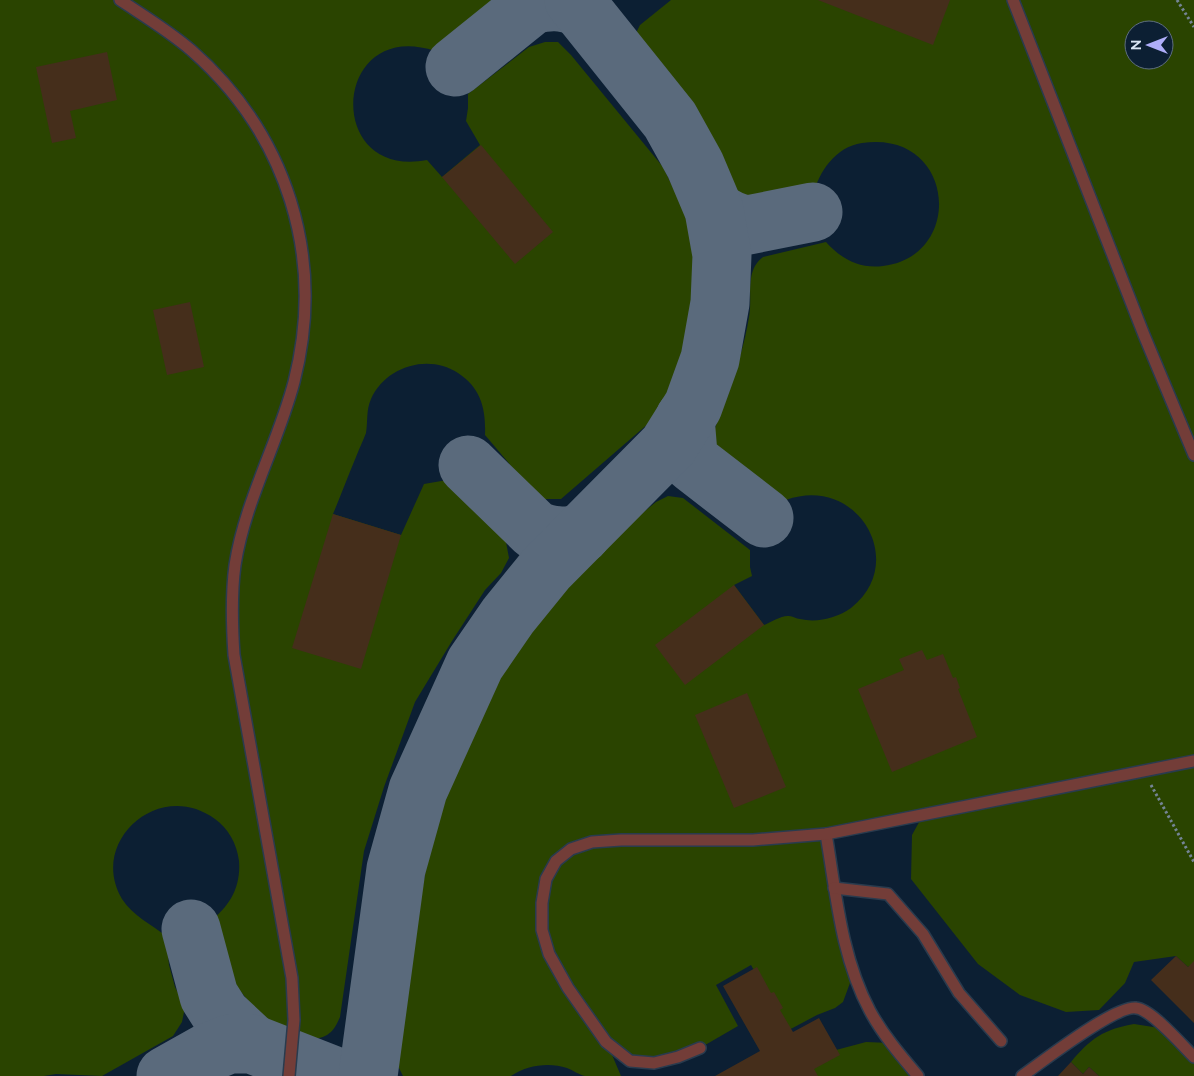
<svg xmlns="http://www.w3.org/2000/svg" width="1194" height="1076" font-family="Mulish,sans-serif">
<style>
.green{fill:#2a4400;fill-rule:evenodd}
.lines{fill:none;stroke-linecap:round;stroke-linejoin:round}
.taxiway{stroke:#5a6a7c;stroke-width:59}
.building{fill:#452e1b}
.service-casing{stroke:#293b4e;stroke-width:14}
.path{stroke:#748495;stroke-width:3;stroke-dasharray:2.5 2.5;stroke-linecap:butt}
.service{stroke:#733d38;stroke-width:11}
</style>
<rect width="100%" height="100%" fill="#0c1f33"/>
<g class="green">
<path d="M0 0H501L459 36 435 51C332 17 323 180 427 160L442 177 480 145 466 121 468 108V94L529 47 545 42H558L571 55 663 167 685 212 694 254V296L688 341 676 383 649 423 561 499H545L529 487 485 435C486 409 481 388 458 373 428 353 385 367 371 399 366 410 368 421 366 433 363 441 359 449 356 457 348 476 341 495 333 514L401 535 424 484 447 480 491 524 506 542 509 558 501 573 485 590 452 641 415 702 384 787 364 851 340 1017C332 1036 326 1037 306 1041L261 1017 226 973 214 944 209 922C230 906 241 887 239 861 237 844 228 828 215 819 159 778 88 842 122 899 133 916 151 924 166 936L169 965 175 987 185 1007 182 1022 173 1036 102 1076 56 1074 44 1076H0Z"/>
<path d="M671 0H1194V963L1188 967 1176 956 1134 962 1125 983 1099 1010 1066 1012 1020 995 978 964 911 879 912 835 923 815 826 834 854 972 843 1002 835 1008 817 1015 787 1031 751 965 716 985 738 1026 700 1048 678 1057 630 1061 607 1043 621 1076C610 1076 596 1076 585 1076 579 1075 573 1070 567 1068 549 1062 527 1065 511 1076H403L398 1066V1048L411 956 425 874 441 805 465 746 493 687 530 630 575 576 609 540 656 502 668 496 683 498 750 550V567L752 576 734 585 764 625C771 622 782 615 789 616 793 616 796 619 800 619 817 623 837 618 851 608 909 563 858 474 786 500 771 491 725 459 716 445 714 442 713 438 713 434 717 421 723 408 728 395 736 370 745 343 749 317 753 297 744 271 763 257L826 242C841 259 860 269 883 266 966 256 955 129 862 143 835 147 819 172 813 195L753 198 742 195 734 188 715 148 691 108 662 71 641 47 638 39 637 31 640 25ZM1134 30H1164V60H1134Z"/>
<path d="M1134 1024 1166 1029 1194 1057V1076H1099L1089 1067 1083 1074 1071 1062C1090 1039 1104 1029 1134 1024Z"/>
<path d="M866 1042 890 1043 918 1076H813L808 1066 836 1050Z"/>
</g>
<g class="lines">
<g class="taxiway">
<path d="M455 67 532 5C551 0 560 1 579 6"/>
<path d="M714 210C725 218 734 223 748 225L813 212"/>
<path d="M685 418 688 454 694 464 764 518"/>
<path d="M468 465 535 530C553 537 563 537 581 534"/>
<path d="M191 929 209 996 221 1015 252 1044"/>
<path d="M166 1076 207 1053 229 1044H252L334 1076"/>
<path d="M368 1076 396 869 418 790 475 664 508 616 547 568 668 446 693 406 710 359 720 303 722 255 714 210 695 165 670 120 574 0"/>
</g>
</g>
<g class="building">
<path d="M818 0H950L933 45Z"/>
<path d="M107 52 117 100 70 111 76 138 52 143 36 67Z"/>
<path d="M481 145 553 232 515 264 442 177Z"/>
<path d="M190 302 204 367 167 375 153 310Z"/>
<path d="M333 514 401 535 361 669 292 648Z"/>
<path d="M734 585 764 625 685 685 655 645Z"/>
<path d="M922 650 927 660 943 654 953 678 956 677 960 688 958 689 977 737 892 772 858 689 904 670 899 659Z"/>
<path d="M747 693 786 787 734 808 695 715Z"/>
<path d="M1176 956 1188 967 1194 961V1023L1151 980Z"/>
<path d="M757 967 771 993 774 992 783 1008 780 1010 793 1032 819 1018 840 1055 814 1069 818 1076H715L760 1051 723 986Z"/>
<path d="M1071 1062 1083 1074 1089 1067 1099 1076H1058Z"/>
</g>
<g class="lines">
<defs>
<g id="service">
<path d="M120 0C144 16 169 31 191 50 287 134 326 257 294 382 278 443 245 501 235 565 231 595 232 625 234 655L292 978 294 1020 289 1076"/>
<path d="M1013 0 1144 335 1194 455"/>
<path d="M826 834C836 893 841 957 870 1011 883 1035 901 1056 918 1076"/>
<path d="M834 888 888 894 923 934 959 993 1001 1041"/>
<path d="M700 1048 678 1057 654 1063 630 1061 606 1042 568 988 549 954 542 930V903L546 879 556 861 571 849 592 842 621 840H753L826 834 1194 761"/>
<path d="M1022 1076C1042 1062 1115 1005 1136 1008 1151 1009 1182 1045 1194 1057"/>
</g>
</defs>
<use href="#service" class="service-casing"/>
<g class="path">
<path d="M1177 0 1194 27"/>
<path d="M1151 785 1194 862"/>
</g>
<use href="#service" class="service"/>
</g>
<g transform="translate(1149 45) rotate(270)"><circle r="24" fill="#0c1f33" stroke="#5e6e80"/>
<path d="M0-4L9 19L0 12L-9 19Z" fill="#afaefa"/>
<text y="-8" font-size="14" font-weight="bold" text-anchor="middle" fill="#d9e5f3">N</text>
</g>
</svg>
